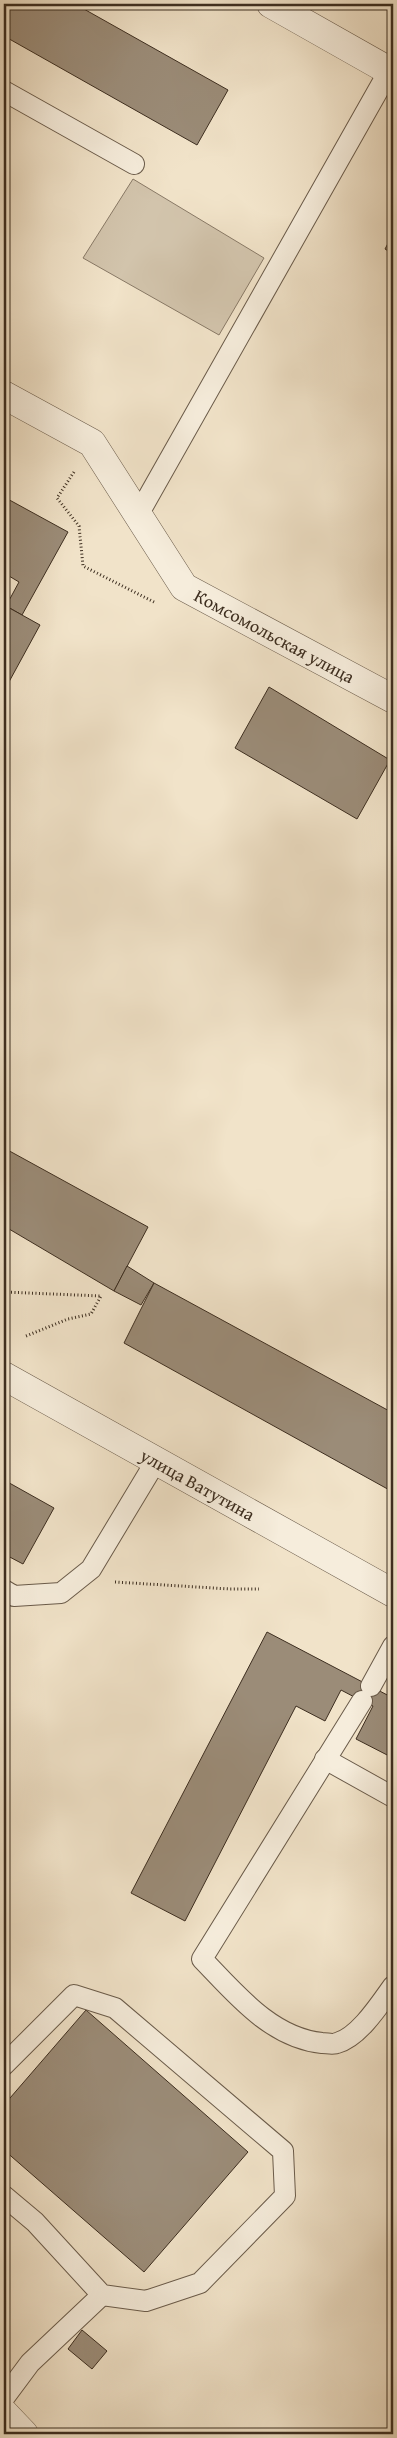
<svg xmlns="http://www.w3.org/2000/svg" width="397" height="2438" font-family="'Gentium Book Plus',serif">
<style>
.green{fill:#d2c4ac;stroke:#887966}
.building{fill:#9b8c78;stroke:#3d2e20}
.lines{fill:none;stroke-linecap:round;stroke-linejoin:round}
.lane-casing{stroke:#6a5b4a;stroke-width:22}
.street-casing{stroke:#6a5b4a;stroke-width:29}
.path{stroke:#3d2e20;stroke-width:3;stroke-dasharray:1 2.5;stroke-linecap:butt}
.lane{stroke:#f6eddc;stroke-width:20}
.street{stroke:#f6eddc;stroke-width:28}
.labels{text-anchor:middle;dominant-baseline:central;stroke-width:4.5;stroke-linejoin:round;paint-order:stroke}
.street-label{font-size:18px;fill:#3d2e20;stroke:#f6eddc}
</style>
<rect width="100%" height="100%" fill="#f1e3c9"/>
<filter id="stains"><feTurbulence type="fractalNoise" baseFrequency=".004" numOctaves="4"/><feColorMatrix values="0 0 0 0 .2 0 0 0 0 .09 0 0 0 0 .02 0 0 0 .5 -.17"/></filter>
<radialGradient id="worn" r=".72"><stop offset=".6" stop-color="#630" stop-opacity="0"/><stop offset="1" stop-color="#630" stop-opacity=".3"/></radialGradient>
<path class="green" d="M133 179 264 258 219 335 83 258Z"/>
<g class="building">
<path d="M4 4H75L228 90 197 145 4 36Z"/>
<path d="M393 234V254L385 249Z"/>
<path d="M4 497 68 532 22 615 6 606 19 582 4 573Z"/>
<path d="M4 605 40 625 4 691Z"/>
<path d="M269 687 390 760 357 819 235 748Z"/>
<path d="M4 1148 148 1227 114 1291 4 1226Z"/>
<path d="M127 1266 154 1283 141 1305 114 1291Z"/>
<path d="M154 1283 393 1413V1492L124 1343Z"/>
<path d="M4 1480 54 1508 23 1564 4 1554Z"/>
<path d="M267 1632 393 1698V1758L356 1739 373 1706 362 1701 341 1690 325 1721 296 1706 185 1921 131 1893Z"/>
<path d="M86 2010 248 2152 144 2272 4 2150V2105Z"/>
<path d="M82 2330 107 2351 92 2369 68 2349Z"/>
</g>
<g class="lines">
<defs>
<g id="lane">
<path d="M4 91 134 164"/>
<path d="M138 515 389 71"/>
<path d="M4 1590 14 1596 61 1593 91 1569 156 1461"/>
<path d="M371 1686 393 1646"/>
<path d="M362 1701 202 1959C235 1993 271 2038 322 2043 327 2043 333 2045 337 2043 359 2037 380 2004 393 1986"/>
<path d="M325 1759 393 1797"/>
<path d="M4 2065 74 1995 115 2008 283 2151 285 2196 200 2283 146 2301 102 2295 35 2222 4 2196"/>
<path d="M4 2398 30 2363 102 2295"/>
</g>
<g id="street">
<path d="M271 4 393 73"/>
<path id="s1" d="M4 395 92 443 184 587 393 699"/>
<path id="s2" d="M4 1376 393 1593"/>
<path d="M4 2413 24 2434"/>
</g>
</defs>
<use href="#lane" class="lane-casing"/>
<use href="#street" class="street-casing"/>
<g class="path">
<path d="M74 472 57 498 79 526 83 566 156 603"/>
<path d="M4 1292 101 1296 91 1314 68 1319 26 1336"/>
<path d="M115 1582 230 1589H259"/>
</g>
<use href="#lane" class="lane"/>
<use href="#street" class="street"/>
</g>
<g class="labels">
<g class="street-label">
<text stroke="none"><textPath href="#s1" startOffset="374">Комсомольская улица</textPath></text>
<text stroke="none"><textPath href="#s2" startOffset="222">улица Ватутина</textPath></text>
</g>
</g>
<rect width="397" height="2438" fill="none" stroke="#f1e3c9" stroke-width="20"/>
<rect x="5" y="5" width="387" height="2428" fill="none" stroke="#3d2e20" stroke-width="2.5"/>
<rect x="10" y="10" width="377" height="2418" fill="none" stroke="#3d2e20"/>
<rect width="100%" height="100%" filter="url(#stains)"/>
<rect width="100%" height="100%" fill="url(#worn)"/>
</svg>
